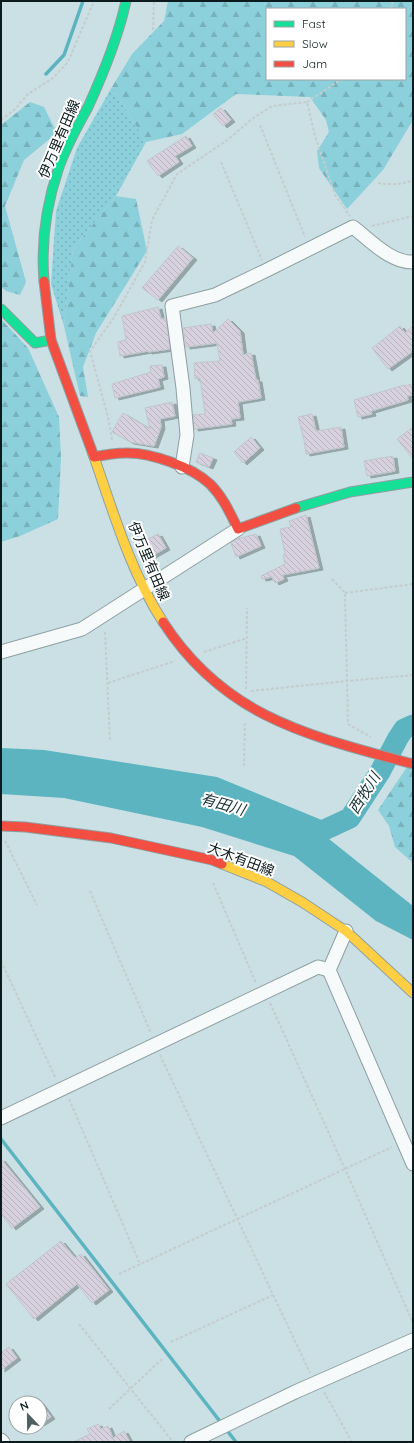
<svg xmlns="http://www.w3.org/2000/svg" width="414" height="1443" font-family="Quicksand,'Noto Sans JP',sans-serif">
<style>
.grass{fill:url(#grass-dots)}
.forest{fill:url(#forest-firs);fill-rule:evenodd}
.water{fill:#5bb4c0}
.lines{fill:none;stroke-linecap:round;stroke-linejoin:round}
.stream{stroke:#5bb4c0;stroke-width:3.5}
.river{stroke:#5bb4c0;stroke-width:21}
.building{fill:url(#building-back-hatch);stroke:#c1c6cc;filter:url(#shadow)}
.street-casing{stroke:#8e9fa1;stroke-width:15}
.fast-casing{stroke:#8e9fa1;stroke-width:11}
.slow-casing{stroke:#8e9fa1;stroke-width:11}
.jam-casing{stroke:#8e9fa1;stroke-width:11}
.path{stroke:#c5cccd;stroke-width:2;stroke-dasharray:3 2;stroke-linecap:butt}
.street{stroke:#f7fafb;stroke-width:13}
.fast{stroke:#16e098;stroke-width:9}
.slow{stroke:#ffcf43;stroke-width:9}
.jam{stroke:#f24e42;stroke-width:9}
.labels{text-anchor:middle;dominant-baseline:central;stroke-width:4;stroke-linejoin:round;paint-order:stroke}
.street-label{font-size:14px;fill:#0b1a1c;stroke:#fff}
.water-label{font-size:15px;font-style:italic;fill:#1a3236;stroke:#fff}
</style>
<defs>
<pattern id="grass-dots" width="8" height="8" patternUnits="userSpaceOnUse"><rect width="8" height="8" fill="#8cd0db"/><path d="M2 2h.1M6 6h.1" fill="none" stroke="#77b2bb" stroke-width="1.8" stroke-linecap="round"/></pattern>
<pattern id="forest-firs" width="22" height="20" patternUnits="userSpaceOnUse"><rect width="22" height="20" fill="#8cd0db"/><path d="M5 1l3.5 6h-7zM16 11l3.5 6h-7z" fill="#77b2bb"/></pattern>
<pattern id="building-back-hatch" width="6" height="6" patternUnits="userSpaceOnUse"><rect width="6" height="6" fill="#d7d1df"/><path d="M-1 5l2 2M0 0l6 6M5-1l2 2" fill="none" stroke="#b7b3bf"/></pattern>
<filter id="shadow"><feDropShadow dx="4" dy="2" stdDeviation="0" flood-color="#0004"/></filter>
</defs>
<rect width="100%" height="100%" fill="#cae0e4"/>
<path class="grass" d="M112 87 146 142 116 196 73 249 64 326 51 284 56 211 77 148Z"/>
<g class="forest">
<path d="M168 1H413V120L383 170 347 209 319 168 317 151 329 132 326 120 310 97 236 94 182 134 146 142 112 87 132 54 164 21ZM267 9H405V79H267Z"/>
<path d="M30 102 44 107 57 133 24 160 5 206 26 282 20 295 6 291 1 287V125Z"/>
<path d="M116 196 136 199 147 251 96 333 83 367 88 397 80 396 64 326 73 249Z"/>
<path d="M1 319 28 348 59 417 61 458 58 519 20 536 1 542Z"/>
<path d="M407 767 413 770V863L395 847 389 826 378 810Z"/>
</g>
<path class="water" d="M1 748 44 750 217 777 334 825 329 839 413 906V940L376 921 294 856 202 827 64 798 1 794Z"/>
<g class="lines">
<g class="stream">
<path d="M46 74 64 55 83 1"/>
<path d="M1 1139 236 1442"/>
</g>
<path class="river" d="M307 838 350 818 380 772 398 738 404 729 413 725"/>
</g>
<g class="building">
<path d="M221 108 231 120 223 126 213 114Z"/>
<path d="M186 136 192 146 175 156 179 162 158 176 147 161Z"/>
<path d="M178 246 193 258 158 300 142 288Z"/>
<path d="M158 307 161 319 166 318 170 349 148 352V351L120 356 118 342 126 340 122 316Z"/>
<path d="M228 319 240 331 243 355 251 353 256 380H258L261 398 238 402 240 418 231 419 232 424 194 429 193 415 205 414 200 378 195 379 194 363 220 361 217 343 186 347 183 328 211 324 213 333Z"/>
<path d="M400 326 405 333 413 326V351L388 369 372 348Z"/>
<path d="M162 365 164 377 158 379 160 387 115 398 112 384 151 372 150 366Z"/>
<path d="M413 384V395L407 396 408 400 371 411 372 414 358 417 354 400 404 385V386Z"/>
<path d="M172 402 175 416 160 419 161 427 154 446 130 442 112 432 123 413 150 429 145 408Z"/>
<path d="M312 414 316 431 341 427 344 447 306 454 304 440 298 417Z"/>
<path d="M413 427V459L397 439Z"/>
<path d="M251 437 260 448 243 463 234 452Z"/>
<path d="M200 453 213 458 209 467 196 462Z"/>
<path d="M393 456 395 471 367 476 364 461Z"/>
<path d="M306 515 319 568 282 575 284 579 275 583 272 577 262 579 261 576 285 564 283 555 285 554 280 529 291 527 289 521Z"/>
<path d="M158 534 166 548 143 561 136 545Z"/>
<path d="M256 534 261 546 236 557 231 543 237 539Z"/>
<path d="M1 1159 40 1207 12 1228 1 1214Z"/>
<path d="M61 1241 75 1258 81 1254 109 1290 92 1303 77 1284 34 1319 6 1284Z"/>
<path d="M9 1347 17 1358 1 1370V1353Z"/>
<path d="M40 1402 51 1417 40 1424Z"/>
<path d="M98 1424 101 1429 108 1426 113 1438 124 1431 130 1442H73L90 1434 87 1429Z"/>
</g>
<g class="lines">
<defs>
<g id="street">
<path d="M182 467 187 435 183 388 172 306 215 295 265 271 353 227C370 240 391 263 413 262"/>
<path d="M1 652 82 629 238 529"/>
<path d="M346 931 329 970 413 1164"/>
<path d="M1 1118 318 967 329 970"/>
<path d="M1 1440 3 1442"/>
<path d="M191 1442 295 1392 413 1340"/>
</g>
<g id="fast">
<path d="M44 281C41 244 46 206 58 170 65 148 77 127 88 107 104 72 118 38 126 1"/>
<path d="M1 309 35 343 51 340"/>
<path d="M296 508 350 492 413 482"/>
</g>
<g id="slow">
<path d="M93 454C113 511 130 571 163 622"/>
<path d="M222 864 267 882 302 902 346 931 413 993"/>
</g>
<g id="jam">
<path d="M44 281 51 340 93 454"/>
<path d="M94 457C104 455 114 453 125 453 150 452 192 467 210 484 223 497 230 513 238 529L296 508"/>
<path d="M163 622C225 718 310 736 413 764"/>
<path d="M1 826 25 827 111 838 212 860 222 864"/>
</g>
</defs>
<use href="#street" class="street-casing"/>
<use href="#fast" class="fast-casing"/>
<use href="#slow" class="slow-casing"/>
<use href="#jam" class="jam-casing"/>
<g class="path">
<path d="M390 9 393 1"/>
<path d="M153 30 154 1"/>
<path d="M307 102 342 79"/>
<path d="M1 120 15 109 28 94 53 78 68 62 94 1"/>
<path d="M260 125 305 237"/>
<path d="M221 162 262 260"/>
<path d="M378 183C391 185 401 185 413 180"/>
<path d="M372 226 413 216"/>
<path d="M112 440 108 417 90 351 113 319 145 262 152 220 177 174 226 141 252 119 272 106 307 102 315 136 335 195 350 216"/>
<path d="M332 579 345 593 348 724 371 737"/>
<path d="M345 593 413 584"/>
<path d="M105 632 110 741"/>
<path d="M204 652 247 638"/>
<path d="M108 683 175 661"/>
<path d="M246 689 247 608"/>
<path d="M251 691 347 681 413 675"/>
<path d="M244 766 245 721"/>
<path d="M5 841 37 905"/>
<path d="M213 883 256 983"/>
<path d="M90 891 151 1033"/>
<path d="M1 961 56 1079"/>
<path d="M270 1003 345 1169 413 1323"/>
<path d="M160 1055 310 1373"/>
<path d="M69 1099 140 1264"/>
<path d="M119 1274 392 1147"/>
<path d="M79 1324 173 1442"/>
<path d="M171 1342 273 1295"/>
<path d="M324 1392 352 1442"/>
<path d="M109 1409 163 1358"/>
</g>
<use href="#street" class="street"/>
<use href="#fast" class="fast"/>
<use href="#slow" class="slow"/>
<use href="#jam" class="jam"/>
</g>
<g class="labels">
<g class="street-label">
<text transform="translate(59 139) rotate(-67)">伊万里有田線</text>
<text transform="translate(149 561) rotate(67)">伊万里有田線</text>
<text transform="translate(241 859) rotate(21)">大木有田線</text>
</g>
<g class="water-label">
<text transform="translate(364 793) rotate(-58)">西牧川</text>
<text transform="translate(223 804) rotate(16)">有田川</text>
</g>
</g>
<rect width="414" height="1443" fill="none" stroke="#0b1a1c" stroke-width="4"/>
<rect x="266" y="8" width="140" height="72" fill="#ffffff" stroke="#9da3a4"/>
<rect x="274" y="21" width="20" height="6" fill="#16e098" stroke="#9da3a4"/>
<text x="302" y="28" font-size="12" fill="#0b1a1c">Fast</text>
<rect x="274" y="41" width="20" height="6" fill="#ffcf43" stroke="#9da3a4"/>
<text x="302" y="48" font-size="12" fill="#0b1a1c">Slow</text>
<rect x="274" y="61" width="20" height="6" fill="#f24e42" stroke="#9da3a4"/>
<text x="302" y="68" font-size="12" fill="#0b1a1c">Jam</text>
<g transform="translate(28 1415) rotate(338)"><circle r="19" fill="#ffffff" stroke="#9da3a4"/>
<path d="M0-3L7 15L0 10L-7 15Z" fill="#4e5f62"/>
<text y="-6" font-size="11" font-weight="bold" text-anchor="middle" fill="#0b1a1c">N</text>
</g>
</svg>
